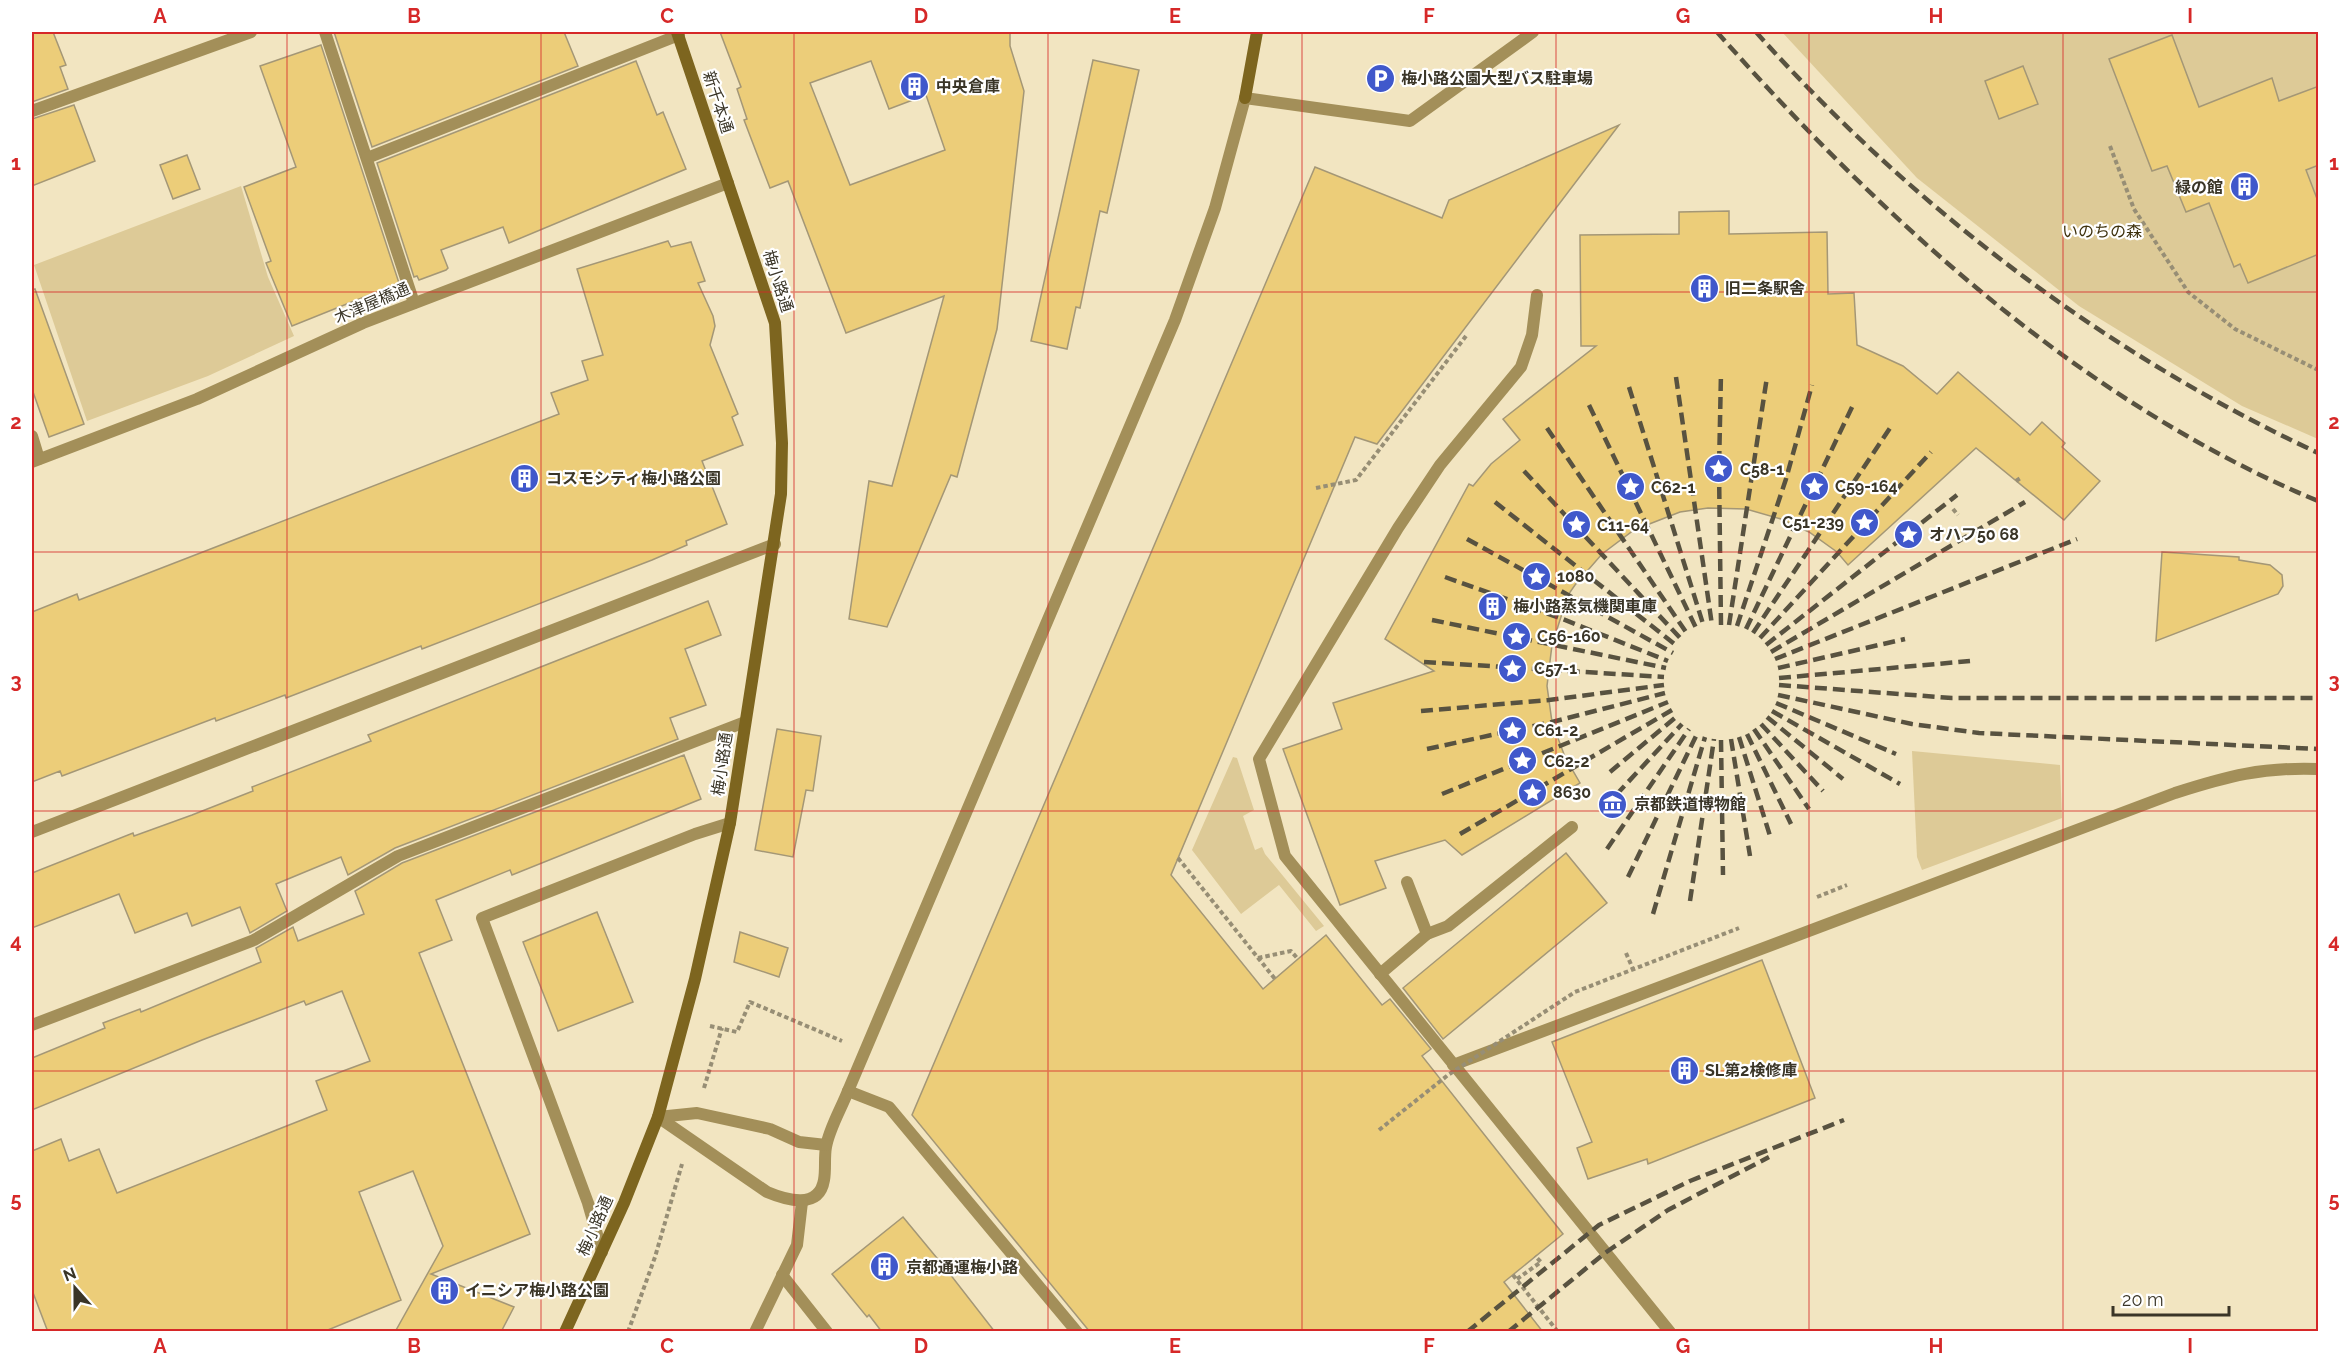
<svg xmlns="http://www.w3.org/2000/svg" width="2350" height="1363" font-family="Raleway,'Noto Sans JP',sans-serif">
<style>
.green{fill:#ddca97}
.building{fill:#eccd79;stroke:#a49776;stroke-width:1.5;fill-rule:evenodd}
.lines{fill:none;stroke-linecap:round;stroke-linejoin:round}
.path{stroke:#978e75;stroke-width:4;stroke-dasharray:4.5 3;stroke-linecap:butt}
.lane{stroke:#a38f59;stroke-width:12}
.street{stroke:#a38f59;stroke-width:12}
.secondary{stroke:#7d651f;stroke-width:12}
.rail{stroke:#585240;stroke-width:4.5;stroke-dasharray:12 6;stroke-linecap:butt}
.path-bridge{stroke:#978e75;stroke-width:4;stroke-dasharray:4.5 3;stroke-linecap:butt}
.grid{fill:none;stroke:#d62828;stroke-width:1.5;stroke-opacity:0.55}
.labels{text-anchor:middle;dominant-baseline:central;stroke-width:4.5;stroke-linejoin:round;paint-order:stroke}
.poi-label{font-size:16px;font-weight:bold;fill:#3a3527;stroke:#fff;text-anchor:start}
.street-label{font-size:16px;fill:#3a3527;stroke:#fff}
.park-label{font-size:16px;fill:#3e310c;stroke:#fff}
.neatline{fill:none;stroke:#d62828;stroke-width:2}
.grid-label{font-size:20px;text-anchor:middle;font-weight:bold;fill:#d62828}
</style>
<rect width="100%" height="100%" fill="#f2e5c1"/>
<g class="green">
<path d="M1782 32H2318V439L2242 406 2079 306 1917 178Z"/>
<path d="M241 186 268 277 294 336 208 376 87 421 34 265Z"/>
<path d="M1912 751 2060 765 2062 818 1922 870 1917 857Z"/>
<path d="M1233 757 1237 758 1254 810 1243 816 1255 850 1262 847 1265 854 1324 926 1316 931 1279 885 1241 914 1192 850Z"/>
</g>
<g class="building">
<path d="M32 32H53L66 65 60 67 68 89 32 102Z"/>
<path d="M334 32H564L578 66 372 147Z"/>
<path d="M720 32H1010V46L1024 91 997 329 957 477 951 475 887 627 849 619 869 481 892 486 944 296 846 333 788 181 770 188 744 120 747 119 737 89 741 87ZM871 61 889 109 926 95 945 150 850 185 810 83Z"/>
<path d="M2172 35 2199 107 2272 78 2279 101 2319 86V165L2306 170 2319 204V254L2248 283 2240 264 2234 267 2209 203 2186 212 2167 166 2152 171 2109 59Z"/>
<path d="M321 45 399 283 292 326 266 263 271 261 244 187 296 167 260 66Z"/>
<path d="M1093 60 1139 70 1107 213 1100 211 1080 308 1076 307 1067 349 1031 341Z"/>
<path d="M636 61 657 115 663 112 686 169 509 243 503 227 441 250 448 268 446 270 419 280 417 276 414 277 377 163Z"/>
<path d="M2023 66 2038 104 1999 119 1985 81Z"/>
<path d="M74 105 95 161 32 186V119Z"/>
<path d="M1619 125 1377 444 1355 437 1171 875 1263 989 1326 935 1382 1005 1390 999 1431 1049 1422 1056 1563 1234 1504 1282 1543 1332H1090L912 1115 1315 167 1442 218 1449 200Z"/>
<path d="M187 155 200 189 173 199 160 165Z"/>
<path d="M1729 211V234L1827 232 1828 294 1854 293 1857 345 1903 366 1937 394 1958 372 2030 435 2042 422 2065 443 2062 447 2100 481 2064 520 1976 448 1848 565 1837 552 1809 532 1781 519 1746 509 1708 508 1680 512 1634 530 1602 554 1575 585 1568 595 1552 645 1547 686 1552 722 1565 757 1580 783 1462 855 1445 840 1375 861 1386 888 1340 905 1283 749 1342 729 1333 703 1434 671 1385 639 1469 484 1473 486 1491 464 1520 440 1503 419 1596 346H1581L1580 235 1679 234V212Z"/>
<path d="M668 241 671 247 691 242 705 281 698 283 713 316 715 326 710 345 738 414 732 417 743 445 702 461 727 524 686 541 687 545 652 560 422 649 421 646 286 698 285 695 216 721 215 718 62 776 60 771 32 782V612L77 594 79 600 559 414 551 393 588 380 582 361 603 355 577 269Z"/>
<path d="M35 289 84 424 49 437 32 389V290Z"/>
<path d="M2162 552 2239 557V560L2270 565 2282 575 2283 586 2278 594 2156 641Z"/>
<path d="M708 601 721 635 685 649 706 705 670 718 678 739 395 848 348 875 341 857 276 884 287 911 250 933 240 907 192 926 187 913 135 933 119 894 32 928V873L133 833 134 836 192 815 253 791 252 787 371 741 368 735Z"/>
<path d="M777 729 821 736 813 791 806 790 793 857 755 850Z"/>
<path d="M684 755 701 799 512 875 510 870 436 900 452 940 419 953 530 1234 431 1274 514 1307 501 1332H395L443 1246 413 1171 359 1192 401 1300 323 1332H48L32 1290V1151L61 1139 69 1161 99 1149 117 1193 327 1110 316 1081 370 1061 342 991 306 1005 304 1001 202 1040 32 1110V1058L105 1028 103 1023 140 1009 141 1012 261 962 256 948 293 927 298 941 364 914 355 891 402 863Z"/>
<path d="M1566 853 1607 903 1443 1039 1403 988Z"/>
<path d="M597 912 633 1002 558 1031 523 942Z"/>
<path d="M740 932 788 948 779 977 734 962Z"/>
<path d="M1762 960 1815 1098 1648 1164 1647 1159 1588 1179 1577 1148 1592 1142 1552 1042Z"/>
<path d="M903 1217 946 1269 995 1332H882L869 1315 867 1317 832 1274Z"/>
</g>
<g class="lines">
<g class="path">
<path d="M2110 146 2134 209 2188 292 2235 329 2318 370"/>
<path d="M2016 481 2022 477"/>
<path d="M1316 488 1356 480 1466 336"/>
<path d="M1953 509 1958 515"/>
<path d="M1178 858 1275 979"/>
<path d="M1817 897 1847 885"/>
<path d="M1626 953 1633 969"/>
<path d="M1258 958 1291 951 1298 959"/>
<path d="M710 1026 737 1032 750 1002 842 1041"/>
<path d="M704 1088 722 1028"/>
<path d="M1513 1275 1558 1332"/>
<path d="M1517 1279 1541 1262 1535 1256"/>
<path d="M628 1332 655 1257 682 1164"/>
</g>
<g class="lane">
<path d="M325 32 414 303"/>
<path d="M367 158 679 35"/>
<path d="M1537 295 1532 335 1521 367 1440 465 1398 528 1259 759 1285 856 1670 1332"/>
<path d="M32 436 39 459"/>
<path d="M1407 882 1427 934"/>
<path d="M1380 974 1427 934 1448 926 1572 827"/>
<path d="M1453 1065 2175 793C2228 776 2262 767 2318 769"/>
<path d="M848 1091 889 1107 1077 1332"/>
<path d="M658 1117 767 1192C786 1200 819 1210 824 1180 826 1169 824 1158 826 1147 829 1129 841 1109 848 1091L1175 320 1215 208 1245 98 1410 121 1533 32"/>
<path d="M658 1117 697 1113 770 1129 799 1142 826 1145"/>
<path d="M602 1252 588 1203 482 918 695 834 730 823"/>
<path d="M782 1275 827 1332"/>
<path d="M755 1332 797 1245 802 1202"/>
</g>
<g class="street">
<path d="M32 111 251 32"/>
<path d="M32 462 197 399 363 323 728 183"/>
<path d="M32 832 775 544"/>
<path d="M32 1025 254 940 398 856 745 722"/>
</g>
<g class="secondary">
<path d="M1245 98 1257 32"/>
<path d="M565 1332 624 1203 658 1117 695 979 730 823 781 494 782 443 775 323 677 32"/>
</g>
<g class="rail">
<path d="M1717 32C1884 221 2083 403 2318 501"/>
<path d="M1756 32C1911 206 2106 354 2318 453"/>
<path d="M1676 377 1712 625"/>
<path d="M1629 387 1704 627"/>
<path d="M1589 405 1697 630"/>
<path d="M1547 428 1688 635"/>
<path d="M1524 471 1682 640"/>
<path d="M1495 502 1677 646"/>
<path d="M1467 539 1673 653"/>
<path d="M1445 577 1560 618 1668 661"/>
<path d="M1432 620 1666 668"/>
<path d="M1721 625 1719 469 1721 373"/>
<path d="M1729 625 1767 377"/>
<path d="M1737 626 1786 479 1812 385"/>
<path d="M1746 629 1854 403"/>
<path d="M1753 633 1892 425"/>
<path d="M1760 638 1931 452"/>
<path d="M1766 645 1957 495"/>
<path d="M1771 652 2025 502"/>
<path d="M1775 659 2077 539"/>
<path d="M1424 662 1664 677"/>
<path d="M1778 668 1905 639"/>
<path d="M1779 678 1970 661"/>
<path d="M1779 685 1952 698H2318"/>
<path d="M1778 695 1912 724 1979 733 2318 749"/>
<path d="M1776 703 1896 754"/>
<path d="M1421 711 1549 700 1664 685"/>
<path d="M1772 711 1900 784"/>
<path d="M1767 717 1843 779"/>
<path d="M1761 724 1823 791"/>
<path d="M1754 729 1809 809"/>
<path d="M1747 734 1791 824"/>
<path d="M1739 737 1771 839"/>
<path d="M1731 739 1750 856"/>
<path d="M1721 740 1723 875"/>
<path d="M1427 749 1552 722 1665 693"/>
<path d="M1610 772 1676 717"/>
<path d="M1442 794 1668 702"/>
<path d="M1604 808 1682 724"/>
<path d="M1460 834 1672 710"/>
<path d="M1607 849 1689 729"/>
<path d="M1628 877 1697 734"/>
<path d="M1690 901 1714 739"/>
<path d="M1653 914 1705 737"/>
<path d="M1467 1332 1599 1225 1690 1181 1844 1120"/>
<path d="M1508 1332 1605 1253 1668 1210 1769 1157"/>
</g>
<path class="path-bridge" d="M1379 1130 1448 1075 1575 992 1739 928"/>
</g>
<path class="grid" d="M287 32V1332M541 32V1332M794 32V1332M1048 32V1332M1302 32V1332M1556 32V1332M1809 32V1332M2063 32V1332M32 292H2318M32 552H2318M32 811H2318M32 1071H2318"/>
<defs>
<symbol id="parking-disc" viewBox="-11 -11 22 22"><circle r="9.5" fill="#4058cb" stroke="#fff"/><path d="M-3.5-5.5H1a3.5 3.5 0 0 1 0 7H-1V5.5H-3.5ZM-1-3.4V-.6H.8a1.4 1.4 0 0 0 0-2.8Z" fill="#fff"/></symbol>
<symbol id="building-disc" viewBox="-11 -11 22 22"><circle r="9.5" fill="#4058cb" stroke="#fff"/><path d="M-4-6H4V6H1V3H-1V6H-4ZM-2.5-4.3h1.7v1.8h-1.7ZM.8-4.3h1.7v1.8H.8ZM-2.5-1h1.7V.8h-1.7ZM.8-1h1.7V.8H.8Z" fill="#fff"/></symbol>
<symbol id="sight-disc" viewBox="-11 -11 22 22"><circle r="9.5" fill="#4058cb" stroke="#fff"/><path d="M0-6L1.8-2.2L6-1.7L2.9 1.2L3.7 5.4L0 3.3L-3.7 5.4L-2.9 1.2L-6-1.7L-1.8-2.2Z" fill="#fff"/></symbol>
<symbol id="museum-disc" viewBox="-11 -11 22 22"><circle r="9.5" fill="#4058cb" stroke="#fff"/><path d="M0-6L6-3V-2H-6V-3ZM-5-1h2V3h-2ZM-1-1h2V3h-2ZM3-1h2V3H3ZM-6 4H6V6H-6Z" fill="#fff"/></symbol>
</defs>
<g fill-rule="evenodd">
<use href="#parking-disc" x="1364" y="62" width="33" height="33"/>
<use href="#building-disc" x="898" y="70" width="33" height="33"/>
<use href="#building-disc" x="2228" y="170" width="33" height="33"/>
<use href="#building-disc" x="1688" y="272" width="33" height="33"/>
<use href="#sight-disc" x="1702" y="452" width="33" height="33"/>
<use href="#building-disc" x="508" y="462" width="33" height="33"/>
<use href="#sight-disc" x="1798" y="470" width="33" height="33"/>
<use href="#sight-disc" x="1614" y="470" width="33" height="33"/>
<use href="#sight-disc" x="1848" y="506" width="33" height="33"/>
<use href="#sight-disc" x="1560" y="508" width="33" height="33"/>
<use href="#sight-disc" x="1892" y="518" width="33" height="33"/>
<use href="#sight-disc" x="1520" y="560" width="33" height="33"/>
<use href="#building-disc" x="1476" y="590" width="33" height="33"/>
<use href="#sight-disc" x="1500" y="620" width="33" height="33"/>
<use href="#sight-disc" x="1496" y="652" width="33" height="33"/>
<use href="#sight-disc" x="1496" y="714" width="33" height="33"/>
<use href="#sight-disc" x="1506" y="744" width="33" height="33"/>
<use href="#sight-disc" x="1516" y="776" width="33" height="33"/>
<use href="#museum-disc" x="1596" y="788" width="33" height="33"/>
<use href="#building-disc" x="1668" y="1054" width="33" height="33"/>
<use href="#building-disc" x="868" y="1250" width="33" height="33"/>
<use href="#building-disc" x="428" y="1274" width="33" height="33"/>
</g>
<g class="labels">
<g class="poi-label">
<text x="1401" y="78">梅小路公園大型バス駐車場</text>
<text x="936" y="86">中央倉庫</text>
<text x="2223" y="187" text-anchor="end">緑の館</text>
<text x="1725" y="288">旧二条駅舎</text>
<text x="1740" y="469">C58-1</text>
<text x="546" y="478">コスモシティ梅小路公園</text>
<text x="1835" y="486">C59-164</text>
<text x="1651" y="487">C62-1</text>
<text x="1844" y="522" text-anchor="end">C51-239</text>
<text x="1597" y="525">C11-64</text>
<text x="1929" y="534">オハフ50 68</text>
<text x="1557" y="576">1080</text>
<text x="1513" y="606">梅小路蒸気機関車庫</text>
<text x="1537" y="636">C56-160</text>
<text x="1534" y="668">C57-1</text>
<text x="1534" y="730">C61-2</text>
<text x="1544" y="761">C62-2</text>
<text x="1553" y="792">8630</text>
<text x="1634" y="804">京都鉄道博物館</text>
<text x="1705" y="1070">SL第2検修庫</text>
<text x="906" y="1267">京都通運梅小路</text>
<text x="465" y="1290">イニシア梅小路公園</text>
</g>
<g class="street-label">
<text transform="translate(718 102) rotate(72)">新千本通</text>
<text transform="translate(778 281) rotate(72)">梅小路通</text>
<text transform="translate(372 303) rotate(-23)">木津屋橋通</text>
<text transform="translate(722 764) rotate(-82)">梅小路通</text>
<text transform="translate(595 1226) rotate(-66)">梅小路通</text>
</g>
<g class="park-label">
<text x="2102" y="231">いのちの森</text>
</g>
</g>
<rect width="2350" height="1363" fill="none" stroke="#ffffff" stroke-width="66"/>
<g transform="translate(75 1288) rotate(339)" stroke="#ffffff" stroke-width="4.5" paint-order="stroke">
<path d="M0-4.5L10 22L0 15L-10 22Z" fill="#3a3527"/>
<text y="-9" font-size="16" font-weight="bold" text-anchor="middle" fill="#3a3527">N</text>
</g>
<path d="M2113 1306v9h116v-9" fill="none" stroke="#3a3527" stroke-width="3"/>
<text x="2122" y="1306" font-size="18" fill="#3a3527" stroke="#ffffff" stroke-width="4.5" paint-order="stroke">20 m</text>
<rect x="33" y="33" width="2284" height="1297" class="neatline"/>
<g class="grid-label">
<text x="160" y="23">A</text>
<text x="414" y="23">B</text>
<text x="667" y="23">C</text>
<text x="921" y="23">D</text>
<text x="1175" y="23">E</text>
<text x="1429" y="23">F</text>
<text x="1683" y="23">G</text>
<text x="1936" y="23">H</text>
<text x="2190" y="23">I</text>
<text x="16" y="170">1</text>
<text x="2334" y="170">1</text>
<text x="16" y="429">2</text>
<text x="2334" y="429">2</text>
<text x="16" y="688">3</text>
<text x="2334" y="688">3</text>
<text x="16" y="948">4</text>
<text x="2334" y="948">4</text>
<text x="16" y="1207">5</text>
<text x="2334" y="1207">5</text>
<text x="160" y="1353">A</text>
<text x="414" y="1353">B</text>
<text x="667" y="1353">C</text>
<text x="921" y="1353">D</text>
<text x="1175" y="1353">E</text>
<text x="1429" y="1353">F</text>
<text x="1683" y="1353">G</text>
<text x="1936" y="1353">H</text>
<text x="2190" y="1353">I</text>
</g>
</svg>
